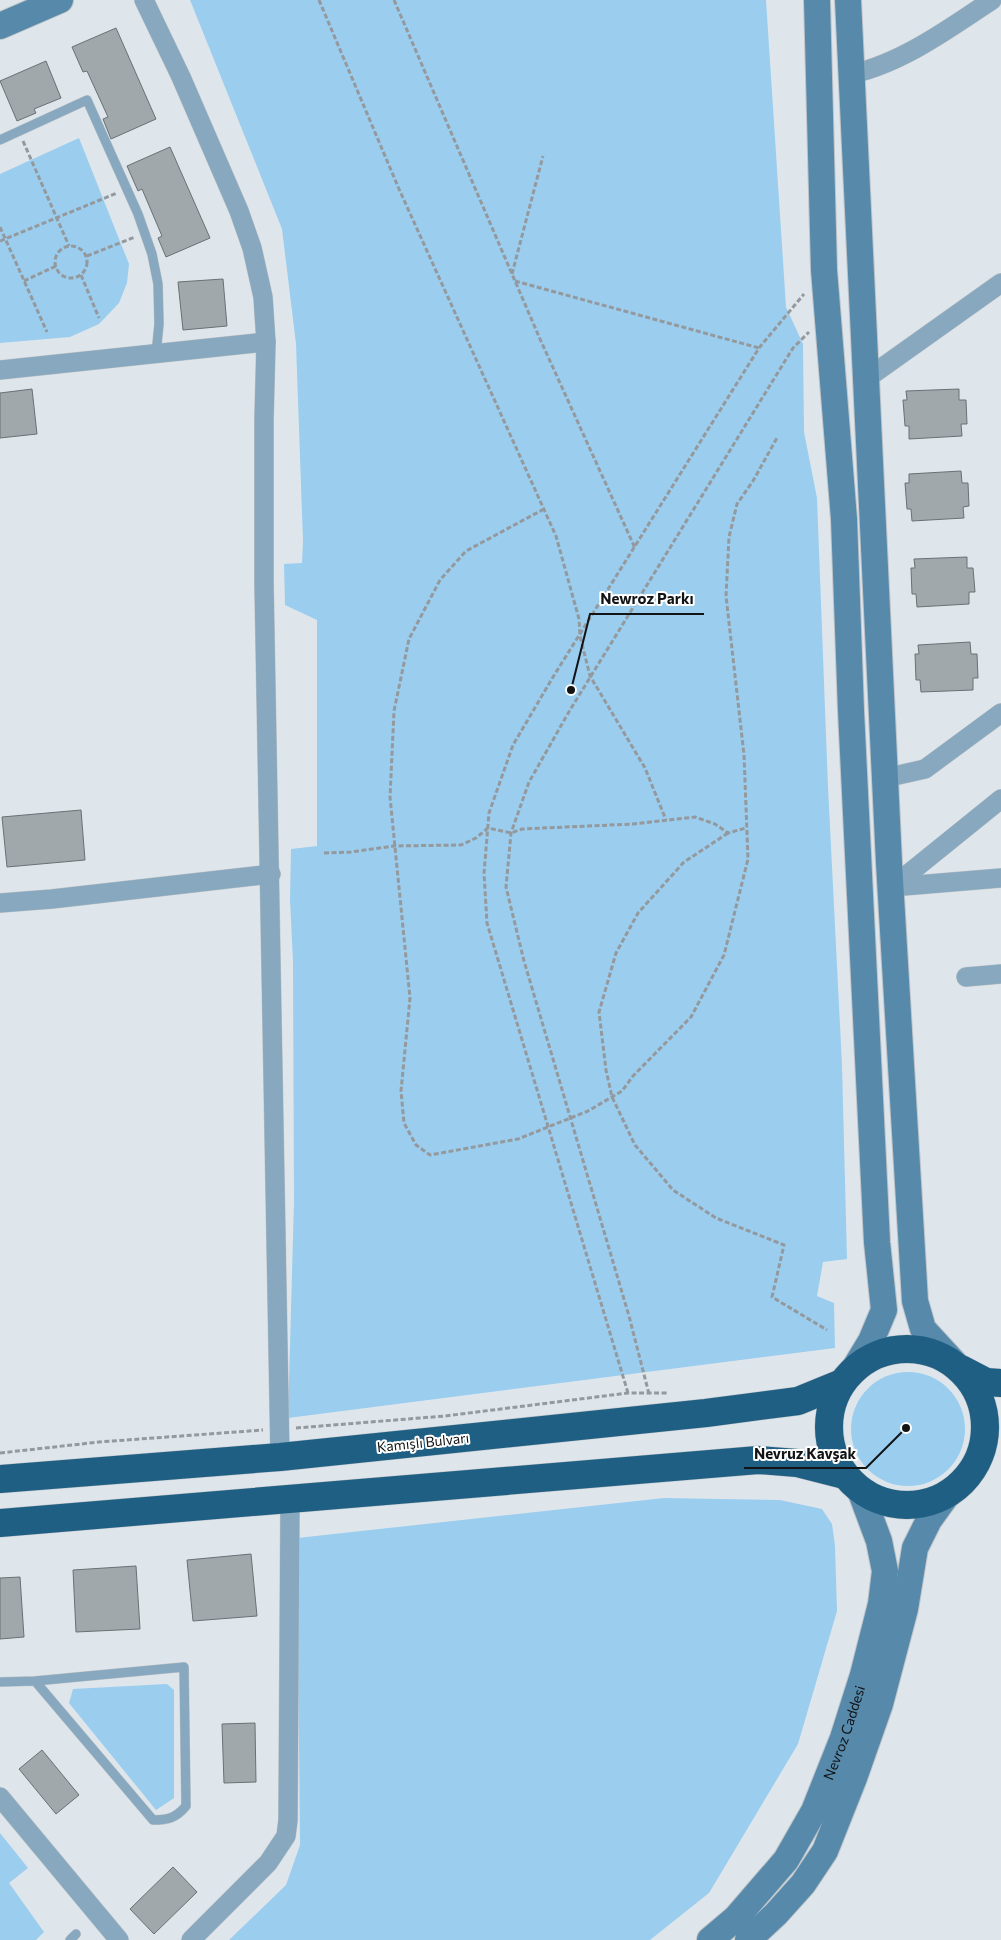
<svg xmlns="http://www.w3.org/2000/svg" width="1001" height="1940" font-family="Commissioner,sans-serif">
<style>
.green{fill:#9bcdef}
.building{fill:#a1a8ac;stroke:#6a7074}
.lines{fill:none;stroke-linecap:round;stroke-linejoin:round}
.lane-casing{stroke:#bec4c9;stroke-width:10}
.street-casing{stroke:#bec4c9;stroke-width:20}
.secondary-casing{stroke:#bec4c9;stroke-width:28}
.highway-casing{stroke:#bec4c9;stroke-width:29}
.path{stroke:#94999d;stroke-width:3;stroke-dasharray:5 2.5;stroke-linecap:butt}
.lane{stroke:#87a8be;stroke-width:9}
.street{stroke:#87a8be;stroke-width:19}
.secondary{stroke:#5689aa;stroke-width:26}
.highway{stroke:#1e5f83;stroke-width:28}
.labels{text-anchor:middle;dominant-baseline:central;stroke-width:4;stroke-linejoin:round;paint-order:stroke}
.street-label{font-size:14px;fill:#111315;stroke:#fff}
.leader{fill:none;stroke:#111315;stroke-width:2}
.callout-dot{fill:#111315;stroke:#fff;stroke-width:2}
.callout-label{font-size:15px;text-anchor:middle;font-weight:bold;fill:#111315;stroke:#fff;stroke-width:4;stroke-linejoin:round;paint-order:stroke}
</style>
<rect width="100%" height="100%" fill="#dfe6eb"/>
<g class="green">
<path d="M190 0H766L786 307 803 344 804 432 817 498 828 787 842 1065 847 1259 823 1262 817 1296 834 1303 835 1348 288 1418 294 1201 293 962 290 899 291 849 317 846V620L285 605 284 564 302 563 303 541 296 344 282 229Z"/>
<path d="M79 138 129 264 127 283 119 303 99 324 70 337 0 343V174Z"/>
<circle cx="908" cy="1429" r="57"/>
<path d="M664 1498 780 1500 822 1509 832 1524 835 1546 837 1611 798 1744 709 1893 650 1940H229L286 1885 300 1845 297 1538Z"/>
<path d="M167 1684 174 1690V1798L156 1810 69 1703 73 1689Z"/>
<path d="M0 1833 28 1868 9 1883 44 1932 36 1940H0Z"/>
</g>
<g class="building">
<path d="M116 28 156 119 111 139 103 119 108 117 87 71 83 72 72 47Z"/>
<path d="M46 61 61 98 34 109 36 113 17 121 0 81Z"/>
<path d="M170 147 210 238 166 257 158 238 162 236 142 189 138 191 127 166Z"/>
<path d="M223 279 227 326 183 330 178 282Z"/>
<path d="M32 389 37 434 0 438V393Z"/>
<path d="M959 389V400H966L967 424H961L962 436 909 439V426H905L903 400H907L906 391Z"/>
<path d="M961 471 962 483H968L969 506 963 507 964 518 912 521 911 509H907L905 483H909V474Z"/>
<path d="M967 557V568H973L975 592H969V604L917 607 916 594H912L911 568H915L914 559Z"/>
<path d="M970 642 971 654H977L978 678H973V690L921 692 920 680H916L915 654H919L918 645Z"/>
<path d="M81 810 85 860 7 867 2 817Z"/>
<path d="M251 1554 257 1616 193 1621 187 1560Z"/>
<path d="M136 1566 140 1629 76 1632 73 1570Z"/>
<path d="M20 1577 24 1637 0 1639V1578Z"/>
<path d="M255 1723 256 1782 224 1783 222 1724Z"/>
<path d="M42 1750 79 1795 56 1814 19 1769Z"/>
<path d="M173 1867 197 1892 154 1934 130 1909Z"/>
</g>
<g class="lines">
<defs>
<g id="lane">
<path d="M0 140 87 100 138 214 152 254 158 284 159 324 156 354"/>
<path d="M0 1682 35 1681 184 1667 186 1806C176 1818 168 1820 153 1820L35 1681"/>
<path d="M70 1940 76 1934"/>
</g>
<g id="street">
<path d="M144 0 181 77 239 211 252 248 263 297 266 342 264 419V583L280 1457"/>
<path d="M852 74C902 63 950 28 992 0"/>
<path d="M0 370 266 342"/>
<path d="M866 379 1001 283"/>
<path d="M885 778 925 769 1001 713"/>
<path d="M892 887 1001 799"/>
<path d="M892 887 1001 878"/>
<path d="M0 903 52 899 271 874"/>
<path d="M966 977 1001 974"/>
<path d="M0 1797 119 1940"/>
<path d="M191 1940 268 1863 286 1836 288 1820 290 1499"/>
</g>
<g id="secondary">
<path d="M817 0 824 270 844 519 851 711 877 1242 884 1310 871 1341 854 1369"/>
<path d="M848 0 889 863 915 1301 923 1329 957 1366"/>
<path d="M0 26 60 0"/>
<path id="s1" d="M710 1940 736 1918 786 1860 814 1811 843 1738 863 1675 881 1604 885 1571 879 1541 860 1490"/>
<path d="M748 1940 776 1914 803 1884 825 1851 854 1778 880 1704 905 1609 915 1548 929 1520 947 1495"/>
</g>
<g id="highway">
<circle cx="907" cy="1427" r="78"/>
<path d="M961 1369 986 1382 1001 1383"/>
<path d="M0 1479 280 1457 706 1413 798 1401 842 1383"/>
<path d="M0 1523 758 1460 797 1463 844 1475"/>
</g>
</defs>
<use href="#lane" class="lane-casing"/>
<use href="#street" class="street-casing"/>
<use href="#secondary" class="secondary-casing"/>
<use href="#highway" class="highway-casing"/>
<g class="path">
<path d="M319 0 399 189 556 536 579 619 580 636 590 676 645 768 666 820"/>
<path d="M394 0 540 339 635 548"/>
<path d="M23 141 69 246"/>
<path d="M0 227 47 332"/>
<path d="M0 241 117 193"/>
<circle cx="71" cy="262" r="16"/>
<path d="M87 256 135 237"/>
<path d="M512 274 543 156"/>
<path d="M81 275 99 318"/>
<path d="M24 281 56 266"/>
<path d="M515 281 759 348"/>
<path d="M544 509 466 551 440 580 409 639 394 711 390 797 410 998 401 1091 404 1123 416 1145 430 1155 518 1139 588 1111 622 1091 633 1076 691 1017 724 955 748 859 744 755 726 596 729 537 737 504 753 481 778 436"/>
<path d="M728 833 684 862 638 913 616 953 599 1012 606 1070 612 1097 635 1145 673 1190 716 1218 784 1245 772 1297 827 1330"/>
<path d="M324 853 351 852 394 846 461 845 476 838 488 828 511 833 522 829 633 824 695 817 715 824 728 833 746 828"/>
<path d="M628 1393 487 923 484 873 489 813 513 745 553 677 759 348 804 294"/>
<path d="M649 1394 629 1316 524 961 506 887 511 833 529 782 570 710 793 348 809 332"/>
<path d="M296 1428 445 1416 628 1393H668"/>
<path d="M0 1453 99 1442 263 1430"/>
</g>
<use href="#lane" class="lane"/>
<use href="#street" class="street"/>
<use href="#secondary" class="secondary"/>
<use href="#highway" class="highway"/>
</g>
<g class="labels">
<g class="street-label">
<text transform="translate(423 1442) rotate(-6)">Kamışlı Bulvarı</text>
<text stroke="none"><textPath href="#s1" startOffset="251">Nevroz Caddesi</textPath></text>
</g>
</g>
<path class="leader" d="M571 690L590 614H704M906 1428L866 1468H744"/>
<g class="callout-dot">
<circle cx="571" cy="690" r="5"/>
<circle cx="906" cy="1428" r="5"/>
</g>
<g class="callout-label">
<text x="647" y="604">Newroz Parkı</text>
<text x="805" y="1459">Nevruz Kavşak</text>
</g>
</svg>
